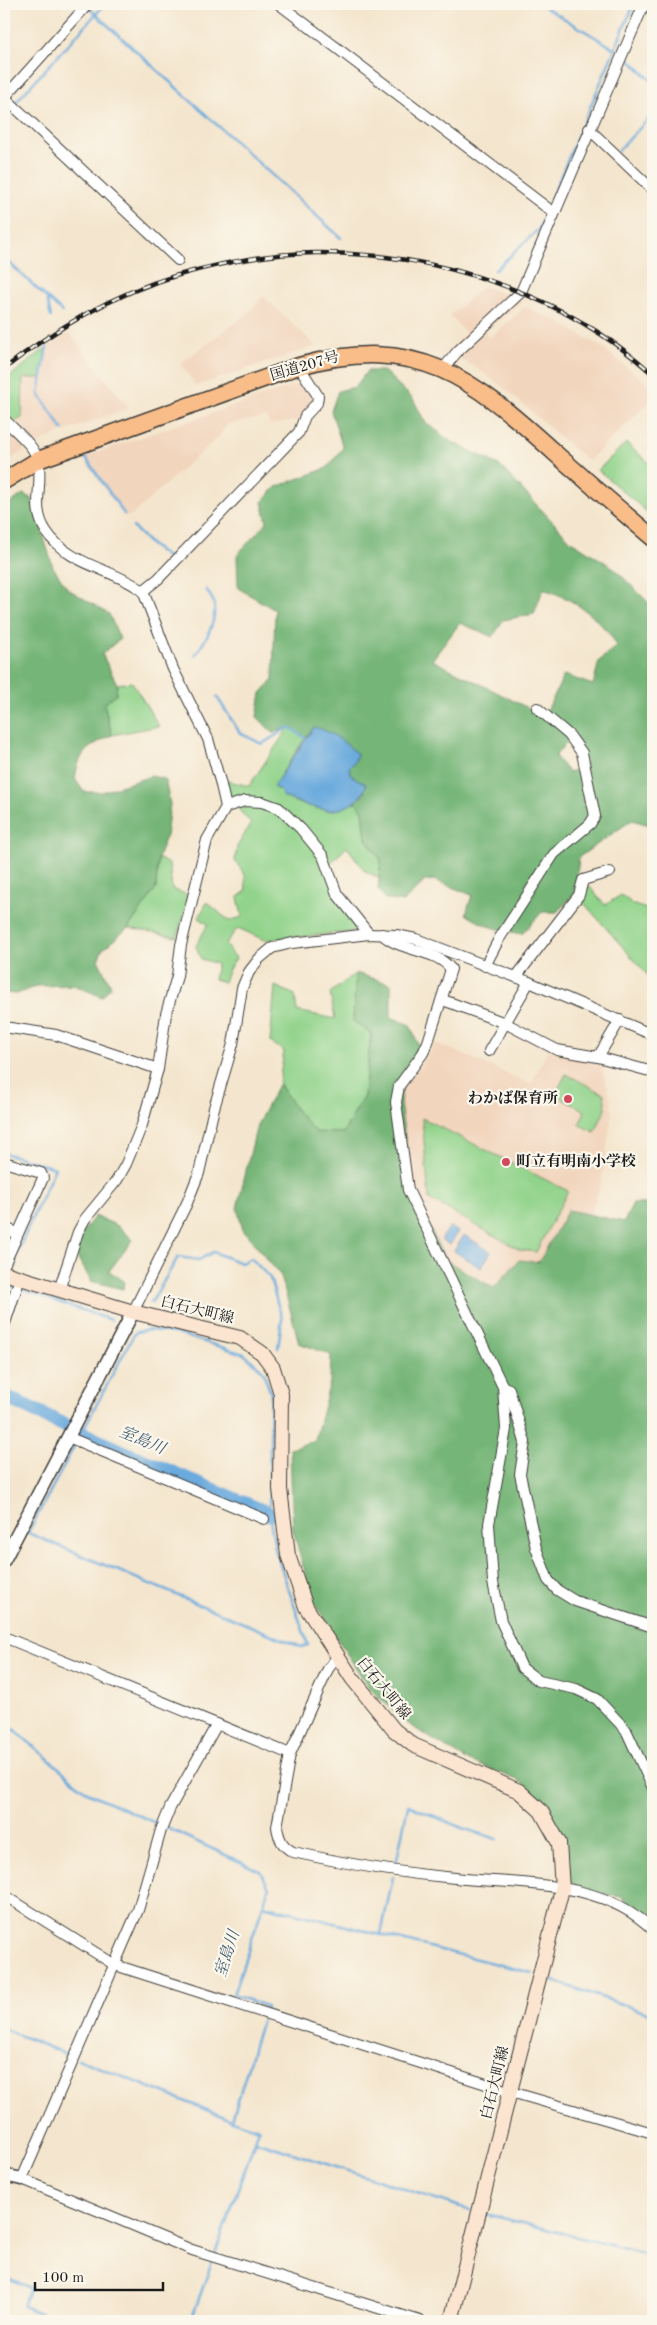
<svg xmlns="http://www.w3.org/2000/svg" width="657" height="2325" font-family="'Old Standard TT','Noto Serif JP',serif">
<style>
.built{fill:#f2d5bd}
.green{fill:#91d38b;stroke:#567854}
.forest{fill:#74b577;stroke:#48684a;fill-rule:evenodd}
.water{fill:#6aaadd;stroke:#43637c}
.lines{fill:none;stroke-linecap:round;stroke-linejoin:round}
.stream{stroke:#6aaadd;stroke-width:2.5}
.river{stroke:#6aaadd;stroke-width:15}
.minor-casing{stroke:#3c3a37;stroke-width:12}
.tertiary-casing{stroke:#3c3a37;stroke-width:15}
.secondary-casing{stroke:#3c3a37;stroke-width:16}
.trunk-casing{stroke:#3c3a37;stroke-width:19}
.minor{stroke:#fff;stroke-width:10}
.tertiary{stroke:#fff;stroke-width:12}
.secondary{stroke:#fce5d0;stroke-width:14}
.trunk{stroke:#f8bd89;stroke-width:16}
.rail-casing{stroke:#1c1c1c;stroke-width:4.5}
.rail{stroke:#fbf7ec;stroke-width:2.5;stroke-dasharray:8;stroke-linecap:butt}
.poi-dot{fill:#d1495b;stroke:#fbf7ec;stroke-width:2}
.labels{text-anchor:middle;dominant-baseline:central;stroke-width:4.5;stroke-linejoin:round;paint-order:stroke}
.street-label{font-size:15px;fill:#1c1c1c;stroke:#fbf7ec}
.poi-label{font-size:15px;font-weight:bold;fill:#1c1c1c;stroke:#fbf7ec;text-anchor:end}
.water-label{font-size:16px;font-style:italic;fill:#3f5c73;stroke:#fbf7ec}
</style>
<rect width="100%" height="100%" fill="#fbf7ec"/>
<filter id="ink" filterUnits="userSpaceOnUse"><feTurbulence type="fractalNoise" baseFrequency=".02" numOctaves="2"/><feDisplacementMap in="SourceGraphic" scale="10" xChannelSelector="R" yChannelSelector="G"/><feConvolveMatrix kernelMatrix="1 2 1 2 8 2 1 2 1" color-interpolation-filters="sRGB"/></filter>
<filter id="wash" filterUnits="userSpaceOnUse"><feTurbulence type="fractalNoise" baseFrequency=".0096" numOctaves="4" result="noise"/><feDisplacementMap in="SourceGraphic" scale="20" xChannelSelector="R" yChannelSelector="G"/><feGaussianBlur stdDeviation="1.12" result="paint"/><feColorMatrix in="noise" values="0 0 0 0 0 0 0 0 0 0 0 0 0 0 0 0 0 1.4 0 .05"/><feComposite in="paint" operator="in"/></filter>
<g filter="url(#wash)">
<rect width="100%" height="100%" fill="#f4e6ce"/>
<g class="built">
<path d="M483 286 521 301 485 332 490 338 525 307 557 321 603 348 653 388V399L588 461 504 388 475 367 447 353 466 333 450 316Z"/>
<path d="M263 296 316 346 196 386 180 364 247 314Z"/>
<path d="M69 333 129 408 62 432 33 446 12 423 22 418 23 378H41L46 348Z"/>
<path d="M306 381 315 399 299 420 270 425 267 417 228 424 219 436 132 515 125 517 83 457Z"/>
<path d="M4 424 27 449 4 463Z"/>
<path d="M434 1042 531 1084 548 1050 599 1060 610 1096 612 1113 602 1179 591 1214 568 1210 539 1262 519 1260 494 1288 445 1259 412 1188 400 1103 402 1088 427 1056Z"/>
</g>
<g class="green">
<path d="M46 348 41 378H23L22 418 12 423 4 414V381Z"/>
<path d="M626 443 653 466V517L598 470Z"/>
<path d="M132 682 159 726 112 735 104 704 116 694 117 684Z"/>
<path d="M289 727 305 738 273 787 282 791V796L298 803 330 811 356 802 363 811 366 839 381 860 379 878 365 871 347 847 325 868 361 931 264 940 238 928 225 944 236 958 229 969 224 982 214 979 217 964 201 959 196 946 208 924 199 918 207 902 229 921 242 917 238 897 246 891 245 875 235 861 237 847 251 823 228 798 224 780 249 786Z"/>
<path d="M158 858 169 864 172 889 190 896 177 937 128 928 156 889Z"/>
<path d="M589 886 605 905 621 895 634 905 653 911V977L650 978 575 893Z"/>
<path d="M356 973 353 1021 371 1034 364 1096 343 1133 315 1132 294 1107 279 1083 284 1051 270 1042 275 986 295 995 297 1011 335 1019 330 993Z"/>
<path d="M566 1074 604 1094 606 1108 595 1132 579 1125 585 1111 555 1095Z"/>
<path d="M422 1118 568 1191 536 1252 520 1250 429 1199Z"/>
</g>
<g class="forest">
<path d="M367 371H384L413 399 425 422 452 442 499 465 571 541 614 568 653 607V826L632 820 579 857 575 893 557 912H542L522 934C503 931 482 926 466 914L472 895 434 880 425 881 403 902 385 899 378 889 381 860 366 839 363 811 356 802 365 792 352 776 349 768 355 761 314 727 305 738 289 727 273 733 257 717 261 693 273 680 275 610 238 588 237 555 267 522 262 502 276 487 327 468 343 448 331 411 338 391 355 387ZM543 589C573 598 600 618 617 645L599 661 593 685 564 675 543 719 534 711 432 660 460 623 493 637 503 620 534 614ZM569 740 587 763 569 773 555 756Z"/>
<path d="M23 494 32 499 53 567 68 589 109 614 120 639 102 654 117 684 116 694 104 704 112 735C88 747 79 751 75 779L84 792H102L151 776 165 779 170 804 166 836 158 858 156 889 128 928 102 950 98 960 111 986 102 997 74 985 36 986 17 994 4 993V829L6 823 4 816V508Z"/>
<path d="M356 973 391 984V1017L410 1025 420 1049 402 1088 400 1103 412 1188 445 1260 494 1288 519 1260 539 1262 568 1210 624 1222 633 1204H653V1919L621 1897 582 1890 569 1880 565 1843 550 1810 520 1781 465 1759 411 1726 369 1688 313 1601 293 1530 290 1449 315 1440 330 1382 331 1355 299 1343 281 1276 243 1230 237 1208 257 1125 279 1083 294 1107 315 1132 343 1133 364 1096 371 1034 353 1021Z"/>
<path d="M95 1216 118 1226 133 1240 109 1271 124 1281 123 1289 91 1281 75 1253 83 1232Z"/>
</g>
<g class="water">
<path d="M314 727C331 731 345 742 357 754L355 761 349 768 352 776 366 784C364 800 343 812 327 810 312 808 296 802 282 796L281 791 273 787Z"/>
<path d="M450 1226 458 1232 450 1245 441 1240Z"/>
<path d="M464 1235 491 1252 481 1268 454 1251Z"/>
</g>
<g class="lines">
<g class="stream">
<path d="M540 4 615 49"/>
<path d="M89 8 341 238"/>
<path d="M628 58 653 82"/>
<path d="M15 103 105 4"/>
<path d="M4 115 11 107"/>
<path d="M618 151 653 114"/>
<path d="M647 191 653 197"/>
<path d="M549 204 634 4"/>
<path d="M4 258 62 312"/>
<path d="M495 270 539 229 546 212"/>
<path d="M47 299 51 317"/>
<path d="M47 347 39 394 63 430"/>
<path d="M86 458 124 514"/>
<path d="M133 527 151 545 170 559"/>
<path d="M195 655C205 642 217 622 214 603 213 599 208 593 206 589"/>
<path d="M217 697 240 733 262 744 289 727 305 738"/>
<path d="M4 1153 55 1168 11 1266"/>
<path d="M4 1284 14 1287"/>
<path d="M20 1289 111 1320"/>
<path d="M151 1303 178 1257 199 1260 213 1252 241 1263 251 1258 270 1278 282 1319 278 1348"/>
<path d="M151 1330 175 1333 244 1354 263 1371 271 1394 269 1514 276 1553 308 1645 301 1647 28 1533 132 1338 136 1332Z"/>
<path d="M4 1721 87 1792 160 1825"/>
<path d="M165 1827 260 1871 269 1888 233 1995 266 2006 265 2011"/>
<path d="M396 1864 408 1805 462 1828 497 1839"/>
<path d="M263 1905 532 1973"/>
<path d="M381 1934 393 1877"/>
<path d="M548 1979 653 2015"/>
<path d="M4 2029 73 2057"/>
<path d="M78 2059 232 2120"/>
<path d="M255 2141 470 2210"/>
<path d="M486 2214 653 2256"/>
<path d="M215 2254 259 2129 232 2120 263 2016"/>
<path d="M4 2276 30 2288 23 2306 59 2321"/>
<path d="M191 2321 213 2259"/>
</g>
<path class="river" d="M4 1396 106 1445 269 1514"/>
</g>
</g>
<g filter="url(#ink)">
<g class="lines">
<defs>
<g id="minor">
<path d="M279 4 554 213"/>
<path d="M4 97 178 260"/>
<path d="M4 98 88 4"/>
<path d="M589 129 653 190"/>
<path d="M443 369 457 352 521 292 644 4"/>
<path d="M4 419C15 431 34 445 38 460 44 486 30 506 46 531 69 566 113 568 143 591L173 669 208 739 220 781 226 807 207 840 181 945 177 976 166 1014 158 1069 142 1125 126 1164 117 1180 85 1219 78 1232 59 1290"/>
<path d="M143 591 158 579 299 432 305 416 317 403 318 396 299 366"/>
<path d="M226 807 245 801 262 802 279 808 301 829 323 856 337 894 369 934"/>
<path d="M382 934C400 952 435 948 451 969L428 1042 423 1053 399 1086 396 1102 408 1190 503 1387 506 1429 489 1524 493 1582 501 1621 522 1668 539 1681 576 1689 597 1699 626 1730 653 1788"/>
<path d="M485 966 499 939 554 854 590 824 595 816 582 753 569 735 537 708"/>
<path d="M516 977 579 895 583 880 610 872"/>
<path d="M443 1000 505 1023 557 1050 598 1057 653 1072"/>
<path d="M4 1027 56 1035 158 1069"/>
<path d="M489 1051 529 982"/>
<path d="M598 1057 620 1020"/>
<path d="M4 1162 41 1173 43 1178 4 1265"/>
<path d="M4 1228 18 1233"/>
<path d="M133 1312 187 1203 199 1173 214 1108 233 1044 242 988 249 972 259 959 272 948 292 943 369 934 396 935 416 939 529 982 653 1035"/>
<path d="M4 1326 20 1278"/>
<path d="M504 1387 509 1389 525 1442 520 1474 536 1548 548 1580 557 1590 575 1601 653 1627"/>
<path d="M68 1437 264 1519"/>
<path d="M4 1637 290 1754 277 1827C279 1839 282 1846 293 1852 346 1864 400 1873 455 1878 521 1885 602 1879 653 1930"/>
<path d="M217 1724 170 1808 161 1830 138 1910 22 2179 192 2250 420 2321"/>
<path d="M290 1754 328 1669 337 1657"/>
<path d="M4 1895 115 1965 511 2092 653 2133"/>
</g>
<g id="tertiary">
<path d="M4 1560 133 1312"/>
<path d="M4 2175 22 2179"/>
</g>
<path id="secondary" d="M4 1273 133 1312 240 1338 262 1353 273 1368 281 1394 280 1489 288 1555 306 1607 352 1678 394 1730 413 1745 519 1791 541 1811 559 1843 562 1889 451 2321"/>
<path id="trunk" d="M4 481 38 460 299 366C418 333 472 378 556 454 588 482 620 510 653 538"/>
</defs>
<use href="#minor" class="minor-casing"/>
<use href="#tertiary" class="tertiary-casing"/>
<use href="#secondary" class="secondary-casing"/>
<use href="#trunk" class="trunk-casing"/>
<use href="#minor" class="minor"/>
<use href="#tertiary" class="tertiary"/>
<use href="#secondary" class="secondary"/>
<use href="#trunk" class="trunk"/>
<defs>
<path id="rail" d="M4 369C54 329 114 294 175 276 220 263 270 253 316 253 437 252 562 293 653 374"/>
</defs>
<use href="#rail" class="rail-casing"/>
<use href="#rail" class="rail"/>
</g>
</g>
<g class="poi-dot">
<circle cx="568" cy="1099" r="5"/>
<circle cx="506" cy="1162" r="5"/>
</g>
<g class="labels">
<g class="street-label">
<text transform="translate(305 367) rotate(-16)">国道207号</text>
<text transform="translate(197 1311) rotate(14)">白石大町線</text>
<text transform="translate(383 1689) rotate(51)">白石大町線</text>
<text transform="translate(496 2083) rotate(-76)">白石大町線</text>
</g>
<g class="poi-label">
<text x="558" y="1099">わかば保育所</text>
<text x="516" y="1162" text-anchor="start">町立有明南小学校</text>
</g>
<g class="water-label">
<text transform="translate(142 1441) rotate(23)">室島川</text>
<text transform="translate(228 1954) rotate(-72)">室島川</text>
</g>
</g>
<rect width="657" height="2325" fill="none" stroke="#fbf7ec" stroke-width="20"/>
<path d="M35 2282v8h128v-8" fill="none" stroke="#1c1c1c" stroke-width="2.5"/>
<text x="42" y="2282" font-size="15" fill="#1c1c1c" stroke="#fbf7ec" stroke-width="4" paint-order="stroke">100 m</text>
</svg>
